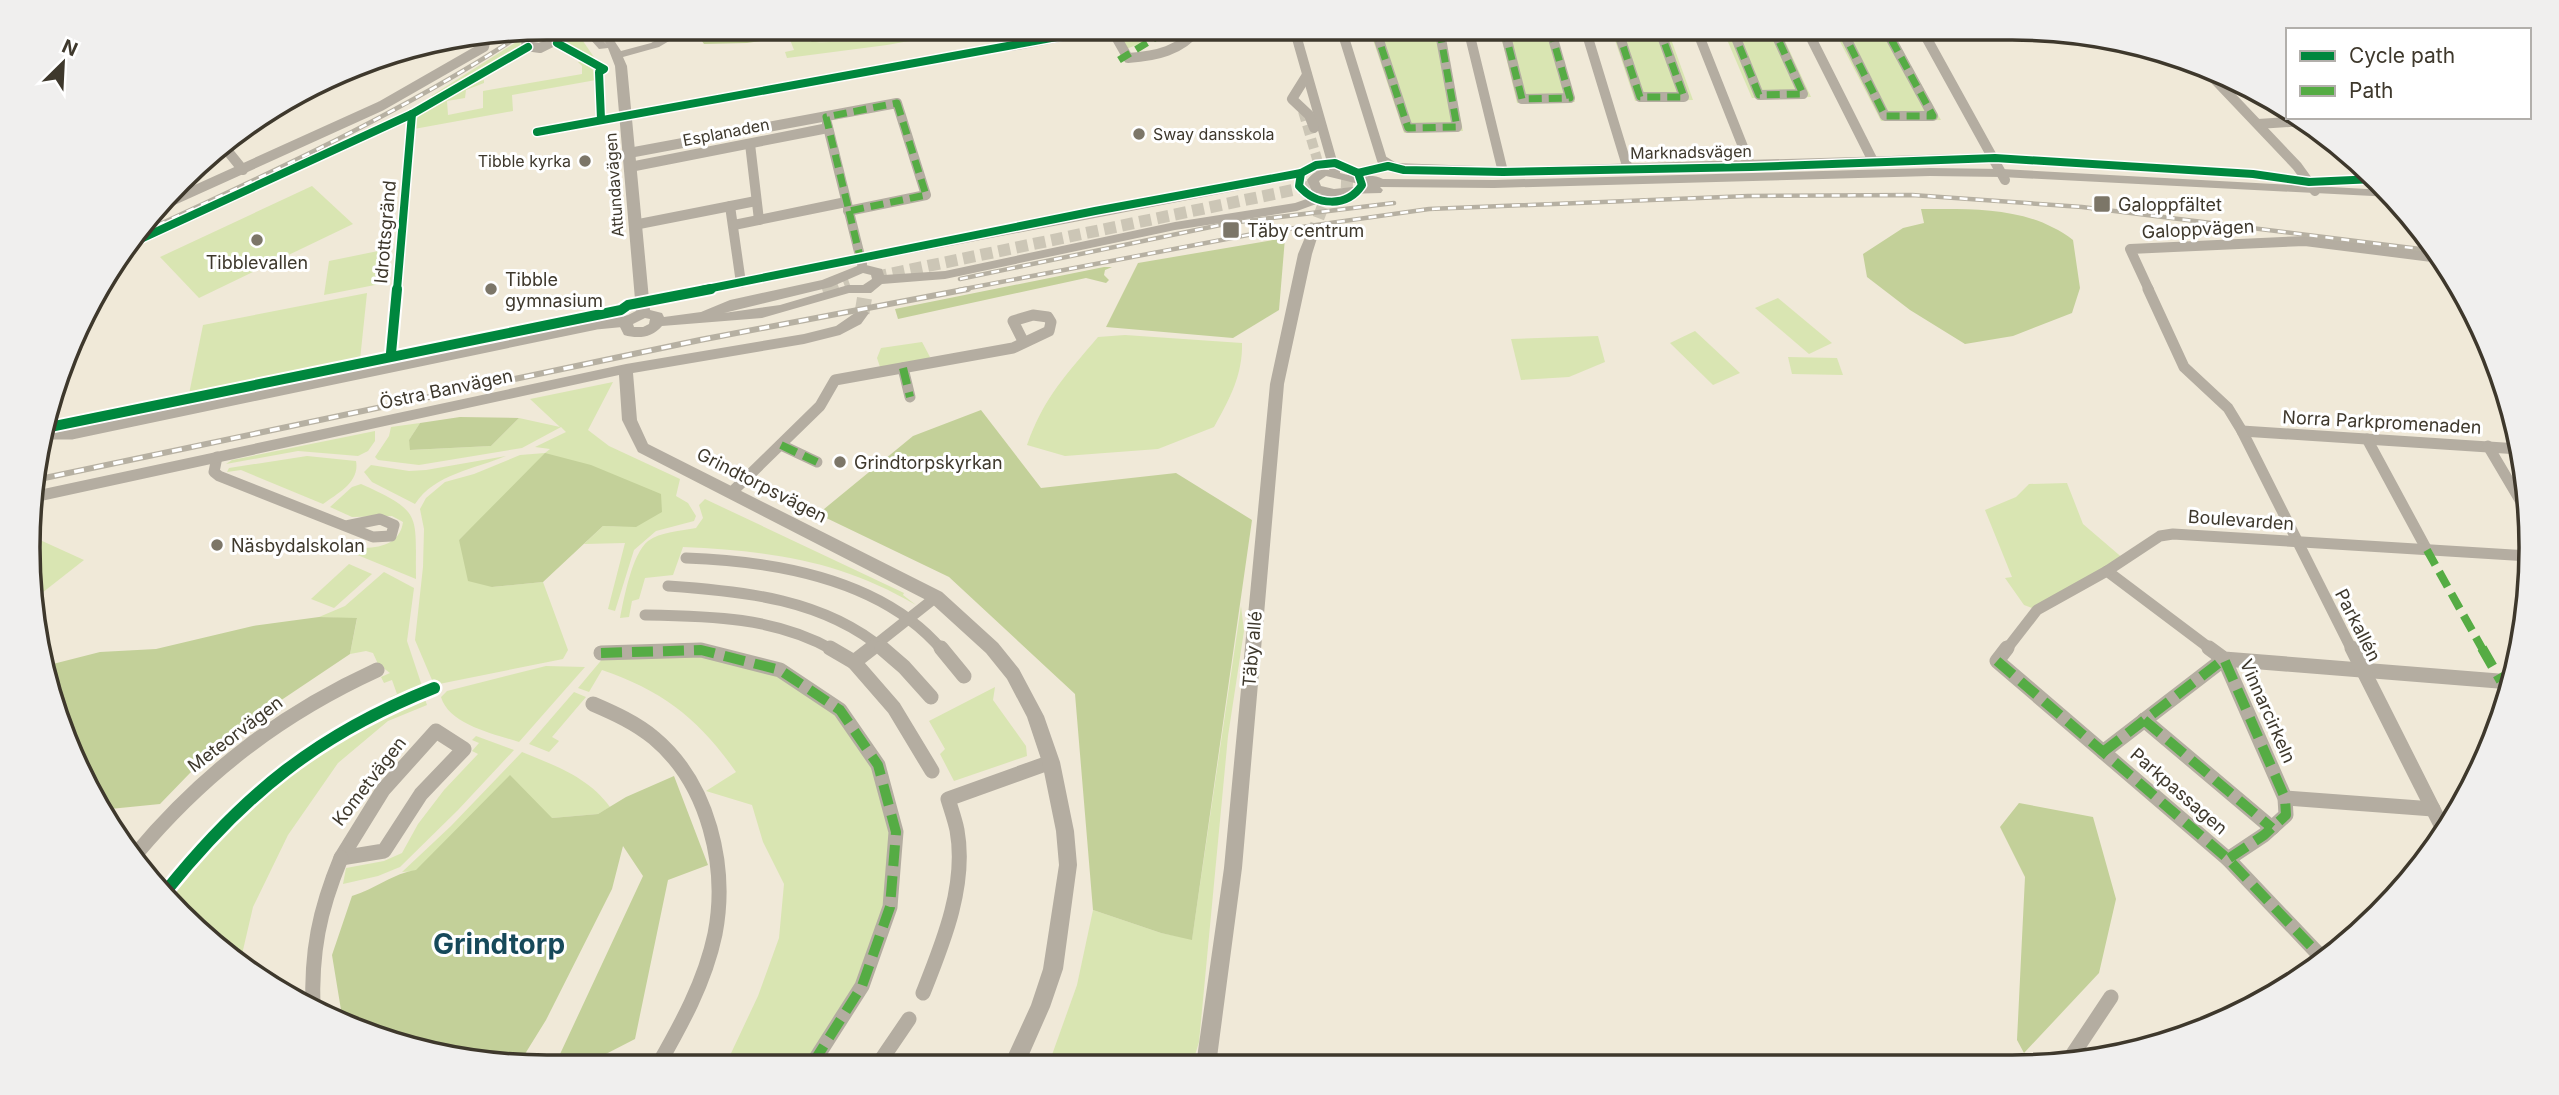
<svg xmlns="http://www.w3.org/2000/svg" width="2559" height="1095" font-family="Inter,sans-serif">
<style>
.green{fill:#d9e5b2}
.forest{fill:#c3d099}
.lines{fill:none;stroke-linecap:round;stroke-linejoin:round}
.minor-tunnel{stroke:#ccc6b6;stroke-width:10;stroke-dasharray:10 4.5;stroke-linecap:butt}
.tertiary-tunnel-far1{stroke:#ccc6b6;stroke-width:12;stroke-dasharray:12 6;stroke-linecap:butt}
.tertiary-tunnel{stroke:#ccc6b6;stroke-width:15;stroke-dasharray:15 8;stroke-linecap:butt}
.minor-far2{stroke:#b4ada1;stroke-width:10}
.minor-far1{stroke:#b4ada1;stroke-width:11}
.minor{stroke:#b4ada1;stroke-width:15}
.tertiary{fill:#b4ada1;fill-rule:evenodd}
.rail-far1-casing{stroke:#b6b0a2;stroke-width:4.5}
.rail-casing{stroke:#b6b0a2;stroke-width:6}
.rail-far1{stroke:#fff;stroke-width:2.5;stroke-dasharray:8;stroke-linecap:butt}
.rail{stroke:#fff;stroke-width:3.5;stroke-dasharray:10;stroke-linecap:butt}
.quiet-far2{stroke:#55ac44;stroke-width:7;stroke-dasharray:13 7;stroke-linecap:butt}
.quiet-far1{stroke:#55ac44;stroke-width:8;stroke-dasharray:17 8;stroke-linecap:butt}
.quiet{stroke:#55ac44;stroke-width:10;stroke-dasharray:21 10;stroke-linecap:butt}
.cycleway-far2-casing{stroke:#fff;stroke-width:11}
.cycleway-far1-casing{stroke:#fff;stroke-width:14}
.cycleway-casing{stroke:#fff;stroke-width:17}
.cycleway-far2{stroke:#00873e;stroke-width:8}
.cycleway-far1{stroke:#00873e;stroke-width:10}
.cycleway{stroke:#00873e;stroke-width:12}
.poi-dot{fill:#7c7668;stroke:#fff;stroke-width:2.5}
.labels{text-anchor:middle;dominant-baseline:central;stroke-width:6;stroke-linejoin:round;paint-order:stroke}
.far-street-label{font-size:16px;fill:#3e382c;stroke:#fff}
.far-poi-label{font-size:16px;fill:#3e382c;stroke:#fff;text-anchor:start}
.poi-label{font-size:18px;fill:#3e382c;stroke:#fff;text-anchor:start}
.street-label{font-size:18px;fill:#3e382c;stroke:#fff}
.near-district-label{font-size:28px;font-weight:bold;fill:#16495a;stroke:#fff}
.rim{fill:none;stroke:#3e382c;stroke-width:3.5}
</style>
<rect width="100%" height="100%" fill="#f0e9d8"/>
<g class="green">
<path d="M557 28H574L598 63 595 64 564 43Z"/>
<path d="M867 28H981L887 45 787 58 785 52 794 50 789 37C801 34 806 41 816 42 827 43 839 41 851 41L852 31Z"/>
<path d="M1117 28H1167L1150 40 1126 49Z"/>
<path d="M1369 28H1453L1459 32 1444 37 1463 131 1404 133Z"/>
<path d="M1499 28H1554L1575 102 1517 103Z"/>
<path d="M1611 28H1667L1693 100 1635 101Z"/>
<path d="M1722 28H1779L1811 97 1752 98Z"/>
<path d="M1833 28H1890L1941 120 1881 121Z"/>
<path d="M521 39 520 49 516 52 436 98 431 96Z"/>
<path d="M583 61 593 70 596 80 512 95 513 111 414 129 417 118 423 112 469 84 484 80V83L466 90 465 98 447 101 448 115 483 108V91L582 74V66L578 62Z"/>
<path d="M312 186 353 224 199 298 160 257Z"/>
<path d="M383 250 380 284 324 295 329 261Z"/>
<path d="M367 293 360 360 189 394 203 325Z"/>
<path d="M1778 298 1832 343 1809 354 1755 308Z"/>
<path d="M1695 331 1740 373 1713 385 1670 343Z"/>
<path d="M1125 335 1242 343C1243 375 1229 400 1214 427L1158 449 1065 456 1027 445C1044 397 1066 375 1098 337Z"/>
<path d="M1598 336 1605 362 1569 377 1521 380 1511 339Z"/>
<path d="M922 342 930 357 926 362 880 367 877 358 881 348Z"/>
<path d="M1788 357 1837 358 1843 375 1792 374Z"/>
<path d="M613 382 588 430 609 446 680 479 676 496 688 503 696 516 694 521 656 531 634 550 615 611 608 609 625 543 584 544 603 526 636 527 480 520 459 540 493 587 543 582 568 650 563 659 439 684 432 680 415 640 423 567 424 529 420 509 426 498 445 482 474 474 520 455 545 453 550 449 535 447 566 432 561 427 522 448 419 465 378 460 375 457 389 436 391 427 420 423 409 440 411 450 491 446 519 418 560 427 530 399Z"/>
<path d="M375 431V441L368 451 358 456 298 451 226 464 232 460Z"/>
<path d="M307 456 356 461C360 482 338 493 323 504L241 470 227 472 229 468Z"/>
<path d="M506 456C475 469 434 474 415 504L372 482 364 472 371 465 409 471 426 470Z"/>
<path d="M2067 483 2083 524 2125 560 2037 610 2024 605 2005 578 2012 577 1985 510 2016 497 2029 484Z"/>
<path d="M361 484C424 512 415 515 416 579L355 554 361 548C380 548 400 544 403 522L392 516 352 517 330 507 352 487Z"/>
<path d="M705 499 904 593 903 595 916 605C840 560 770 551 683 547L673 575 645 578 639 599 632 601 629 617 620 618C624 598 632 554 648 541 660 532 681 531 696 528L703 518 699 505Z"/>
<path d="M29 535 84 560 33 600Z"/>
<path d="M349 564 372 574 334 608 311 599Z"/>
<path d="M384 572 414 588 407 641 423 689 391 702 390 697 397 694 392 680 384 683 381 677 390 673 378 664 373 653 366 651 350 654 357 619 319 617 345 606Z"/>
<path d="M1241 606 1244 631 1228 736 1199 1042 1192 1065 1048 1066 1077 985 1093 910 1161 933 1192 939Z"/>
<path d="M682 650 759 666 829 705 883 780 894 829 892 896 871 964 808 1066H725L758 996 779 938 784 884 763 842 752 805 706 791 736 772C699 719 663 691 602 670L589 692 578 688 604 657Z"/>
<path d="M546 666 585 667 519 742C495 734 449 725 441 697L447 691Z"/>
<path d="M995 687 993 700 1026 746 1027 756 954 781 940 754 945 749 929 721Z"/>
<path d="M574 692 586 697 552 737 559 741 549 752 529 744Z"/>
<path d="M424 696 427 705 388 721 338 763 288 835 253 907 240 963 205 938 172 898 191 866 283 772Z"/>
<path d="M476 736 514 750 458 810 400 867 378 876 343 884 346 868 384 861 402 853 418 824 444 790 478 754 472 751 479 743 472 740Z"/>
<path d="M522 752C556 766 588 777 610 807L598 814 552 818 446 842 416 871 402 872 451 826Z"/>
</g>
<g class="forest">
<path d="M703 28H867L852 31 851 41 812 42 805 37 794 36 747 43 704 44 697 34Z"/>
<path d="M1921 209C1974 209 2028 206 2073 240L2080 288 2072 313 2013 336 1965 344 1910 310 1867 277 1863 254 1903 228 1924 223Z"/>
<path d="M1285 238 1279 310 1233 338 1106 327 1138 263Z"/>
<path d="M1104 267H1112L1105 270 1104 275 1109 280 1106 283 1086 278 898 319 895 309Z"/>
<path d="M981 410 1041 488 1176 473 1252 520 1192 940 1161 933 1093 910 1075 694 949 577 818 514 913 436Z"/>
<path d="M460 417 519 418 491 446 410 450 409 440 420 423Z"/>
<path d="M545 453 591 465 661 494 662 512 636 527 603 526 543 582 492 587 468 581 459 540Z"/>
<path d="M319 617 357 618 350 654 259 715 190 773 160 804 100 810 45 666 100 652 156 649 253 626Z"/>
<path d="M510 775 552 818 598 814 626 797 674 776 708 865 668 880 635 1039 602 1056 601 1067H554L643 876 623 846 612 889 546 1020 520 1062 380 1039 343 1022 332 955 352 896C375 889 394 873 416 870Z"/>
<path d="M2019 803 2093 817 2116 899 2099 973 2024 1053 2017 1040 2025 877 2000 827Z"/>
</g>
<g class="lines">
<path class="minor-tunnel" d="M1303 111 1322 176"/>
<g class="tertiary-tunnel-far1">
<path d="M1341 182 1365 183"/>
<path d="M1312 235 1329 190"/>
<path d="M875 277 1317 185"/>
<path d="M827 290 849 282"/>
<path d="M865 290 866 287"/>
</g>
<g class="tertiary-tunnel">
<path d="M823 292 832 289"/>
<path d="M862 313 866 289"/>
</g>
<g class="minor-far2">
<path d="M1111 28 1128 58C1157 56 1180 51 1199 28"/>
<path d="M1294 28 1335 172"/>
<path d="M1341 28 1382 160 1395 168 1503 172 1995 158"/>
<path d="M1375 28 1408 128 1457 127 1440 33H1471"/>
<path d="M1468 28 1503 172"/>
<path d="M1504 28 1522 99 1570 98 1550 28"/>
<path d="M1585 28 1628 169"/>
<path d="M1617 28 1640 97H1684L1659 28"/>
<path d="M1696 28 1751 167"/>
<path d="M1732 28 1759 95 1803 94 1773 28"/>
<path d="M1806 28 1874 163"/>
<path d="M1841 28 1885 116H1933L1885 28"/>
<path d="M1921 28 2005 180"/>
<path d="M1015 29 1019 28"/>
<path d="M538 30 527 37 526 46 540 48 554 41 549 28"/>
<path d="M1011 46 1106 28"/>
<path d="M2203 67 2297 166 2315 191"/>
<path d="M1307 75 1292 99 1309 115 1314 128"/>
<path d="M827 123 862 264"/>
<path d="M2258 124 2304 121"/>
<path d="M222 144 243 170"/>
<path d="M750 144 759 220"/>
<path d="M629 153 897 103 926 195 848 211"/>
<path d="M630 167 828 128"/>
<path d="M167 203 381 106 484 47 486 38"/>
<path d="M730 206 741 283"/>
<path d="M634 225 756 201"/>
<path d="M734 225 846 202"/>
<path d="M861 258 1301 173"/>
<path d="M2149 290 2130 249 2305 241 2440 258"/>
</g>
<g class="minor-far1">
<path d="M2148 289 2184 367 2228 408 2242 431 2352 650"/>
<path d="M903 368 910 397"/>
<path d="M44 431 48 434H71L596 324 627 321"/>
<path d="M2242 431 2519 449"/>
<path d="M2367 439 2427 550"/>
<path d="M781 445 817 462"/>
<path d="M2488 446 2530 517"/>
<path d="M217 457 214 472 219 476 373 537 391 536 394 525 380 519 346 526"/>
<path d="M732 492 820 406 835 380 1013 348 1049 331 1051 322 1048 317 1033 315 1013 321 1023 341"/>
<path d="M686 558C774 561 882 579 942 650"/>
<path d="M2107 571 2212 650"/>
<path d="M668 586C743 591 824 599 884 650"/>
<path d="M645 615C709 616 776 617 833 650"/>
<path d="M869 650 936 597"/>
<path d="M2006 650 2037 610 2107 571 2160 536 2173 534 2529 556"/>
</g>
<g class="minor">
<path d="M830 648 854 662 872 648"/>
<path d="M882 648 904 667 931 697"/>
<path d="M941 648 964 676"/>
<path d="M2007 648 1997 661 2228 859 2325 961"/>
<path d="M2209 648 2224 659 2511 682"/>
<path d="M2352 648 2445 833"/>
<path d="M601 653 701 650 780 670 840 710 878 765 896 832 890 907 862 986 811 1066"/>
<path d="M2224 659 2285 798 2286 815 2264 835 2228 859"/>
<path d="M854 662 894 708 932 771"/>
<path d="M593 704C614 713 636 723 654 738 709 784 728 867 715 934 705 982 681 1025 657 1067"/>
<path d="M2144 720 2272 828"/>
<path d="M436 731 464 749 421 794 384 851 341 858 383 790Z"/>
<path d="M2103 752 2224 659"/>
<path d="M2285 798 2433 809"/>
<path d="M136 854C204 773 281 714 377 670"/>
<path d="M166 891C244 794 318 734 434 688"/>
<path d="M923 993C943 943 967 885 957 830 955 820 951 809 948 799L1051 762"/>
<path d="M313 1009C311 952 319 911 341 858"/>
<path d="M2067 1063 2111 997"/>
<path d="M877 1066 909 1019"/>
</g>
<g class="tertiary">
<path d="M580 28H592L607 45 594 28H606L621 51 651 43 677 28H691L659 47 623 57 627 66 650 310 662 313 664 317 701 312 730 300 822 280 862 264 882 269 884 275 945 271 1175 222 1295 203 1321 194 1312 192 1307 180C1322 161 1335 174 1354 176 1365 177 1374 174 1383 179L1494 180 1930 168 2002 169 2385 190 2392 197 2002 177 1930 176 1494 188 1380 187 1383 190 1381 193 1344 194 1297 211 1175 230 945 279 882 284 871 293H849L762 318 662 326C652 338 638 339 624 335L619 325 622 318 636 311 615 66 608 48 599 49ZM1326 176 1359 184 1362 186 1334 189 1321 186 1319 181ZM863 273 871 275 872 279 863 285H848L780 305 724 313 831 287ZM645 318 650 319 649 324 643 327H634L633 324Z"/>
<path d="M1312 231 1318 235 1312 254 1284 384 1242 868 1216 1065H1196L1224 868 1270 384 1298 254 1306 235Z"/>
<path d="M862 308 869 313 861 324 840 335 804 344 633 373 637 420 648 444 942 592 998 643 1019 669 1044 716 1060 762 1074 831 1077 865 1063 969 1050 1007 1024 1066H1003L1031 1005 1043 969 1059 865 1056 831 1042 762 1027 717 1007 679 986 653 930 602 638 452 622 420 619 375 32 503 34 491 626 364 804 334 836 326Z"/>
</g>
<defs>
<g id="rail-far1">
<path d="M143 232C274 171 404 112 525 32"/>
<path d="M960 279 1230 223 1394 203"/>
<path d="M959 290 1253 234 1429 209 1748 196 1912 195 2082 207 2436 251"/>
</g>
<path id="rail" d="M35 480 700 340 968 289"/>
</defs>
<use href="#rail-far1" class="rail-far1-casing"/>
<use href="#rail" class="rail-casing"/>
<use href="#rail-far1" class="rail-far1"/>
<use href="#rail" class="rail"/>
<g class="quiet-far2">
<path d="M1375 28 1408 128 1457 127 1440 33H1471"/>
<path d="M1504 28 1522 99 1570 98 1550 28"/>
<path d="M1617 28 1640 97H1684L1659 28"/>
<path d="M1732 28 1759 95 1803 94 1773 28"/>
<path d="M1841 28 1885 116H1933L1885 28"/>
<path d="M1119 60 1171 28"/>
<path d="M897 103 926 195 849 211 826 117Z"/>
<path d="M849 211 862 265"/>
</g>
<g class="quiet-far1">
<path d="M903 368 910 397"/>
<path d="M781 445 817 462"/>
<path d="M2427 550 2483 650"/>
</g>
<g class="quiet">
<path d="M2482 648 2501 681"/>
<path d="M601 653 701 650 780 670 840 710 878 765 896 832 890 907 862 986 811 1066"/>
<path d="M1997 661 2228 859 2325 961"/>
<path d="M2144 720 2272 828"/>
<path d="M2103 752 2224 659 2285 798 2286 815 2264 835 2228 859"/>
</g>
<defs>
<g id="cycleway-far2">
<path d="M557 43 604 69 599 72 601 119"/>
<path d="M537 132 1106 28"/>
<path d="M1335 163 1358 173 1362 185C1347 208 1316 206 1299 186L1301 173 1316 165Z"/>
<path d="M1358 173 1388 166 1404 170 1503 172 1751 167 1995 158 2253 174 2309 182 2375 179"/>
<path d="M136 241 412 114 528 47"/>
<path d="M397 290 412 114"/>
<path d="M702 290 1095 211 1301 173"/>
</g>
<g id="cycleway-far1">
<path d="M391 353 397 289"/>
<path d="M45 428 621 310 628 305 711 289"/>
</g>
<path id="cycleway" d="M166 891C244 794 318 734 434 688"/>
</defs>
<use href="#cycleway-far2" class="cycleway-far2-casing"/>
<use href="#cycleway-far1" class="cycleway-far1-casing"/>
<use href="#cycleway" class="cycleway-casing"/>
<use href="#cycleway-far2" class="cycleway-far2"/>
<use href="#cycleway-far1" class="cycleway-far1"/>
<use href="#cycleway" class="cycleway"/>
</g>
<g class="poi-dot">
<circle cx="1139" cy="134" r="7"/>
<circle cx="585" cy="161" r="7"/>
<rect x="2093" y="195" width="18" height="18" rx="3.5"/>
<rect x="1222" y="221" width="18" height="18" rx="3.5"/>
<circle cx="257" cy="240" r="7"/>
<circle cx="491" cy="289" r="7"/>
<circle cx="840" cy="462" r="7"/>
<circle cx="217" cy="545" r="7"/>
</g>
<g class="labels">
<g class="far-street-label">
<text transform="translate(726 132) rotate(-11)">Esplanaden</text>
<text transform="translate(1691 152) rotate(-1)">Marknadsvägen</text>
<text transform="translate(614 185) rotate(-94)">Attundavägen</text>
</g>
<g class="far-poi-label">
<text x="1153" y="134">Sway dansskola</text>
<text x="571" y="161" text-anchor="end">Tibble kyrka</text>
</g>
<g class="poi-label">
<text x="2118" y="204">Galoppfältet</text>
<text x="1247" y="230">Täby centrum</text>
<text x="257" y="262" text-anchor="middle">Tibblevallen</text>
<text x="505" y="279">Tibble<tspan x="505" dy="21">gymnasium</tspan></text>
<text x="854" y="462">Grindtorpskyrkan</text>
<text x="231" y="545">Näsbydalskolan</text>
</g>
<g class="street-label">
<text transform="translate(2198 229) rotate(-3)">Galoppvägen</text>
<text transform="translate(385 232) rotate(-85)">Idrottsgränd</text>
<text transform="translate(446 389) rotate(-12)">Östra Banvägen</text>
<text transform="translate(2382 422) rotate(3)">Norra Parkpromenaden</text>
<text transform="translate(762 485) rotate(27)">Grindtorpsvägen</text>
<text transform="translate(2241 520) rotate(4)">Boulevarden</text>
<text transform="translate(2358 625) rotate(63)">Parkallén</text>
<text transform="translate(1252 649) rotate(-85)">Täby allé</text>
<text transform="translate(2268 711) rotate(66)">Vinnarcirkeln</text>
<text transform="translate(235 734) rotate(-37)">Meteorvägen</text>
<text transform="translate(369 781) rotate(-52)">Kometvägen</text>
<text transform="translate(2179 791) rotate(41)">Parkpassagen</text>
</g>
<g class="near-district-label">
<text x="499" y="944">Grindtorp</text>
</g>
</g>
<path d="M0 0H2559V1095H0ZM547 40H2012A507 507 0 0 1 2519 547V548A507 507 0 0 1 2012 1055H547A507 507 0 0 1 40 548V547A507 507 0 0 1 547 40Z" fill="#f0efee" fill-rule="evenodd"/>
<path class="rim" d="M547 40H2012A507 507 0 0 1 2519 547V548A507 507 0 0 1 2012 1055H547A507 507 0 0 1 40 548V547A507 507 0 0 1 547 40Z"/>
<rect x="2286" y="28" width="245" height="91" fill="#ffffff" stroke="#b2afab" stroke-width="2"/>
<rect x="2300" y="51" width="35" height="10" fill="#00873e" stroke="#b2afab" stroke-width="2"/>
<text x="2349" y="63" font-size="21" fill="#3e382c">Cycle path</text>
<rect x="2300" y="86" width="35" height="10" fill="#55ac44" stroke="#b2afab" stroke-width="2"/>
<text x="2349" y="98" font-size="21" fill="#3e382c">Path</text>
<g transform="translate(63 63) rotate(24)" stroke="#ffffff" stroke-width="5" paint-order="stroke">
<path d="M0-5L12 26L0 18L-12 26Z" fill="#3e382c"/>
<text y="-10" font-size="19" font-weight="bold" text-anchor="middle" fill="#3e382c">N</text>
</g>
</svg>
